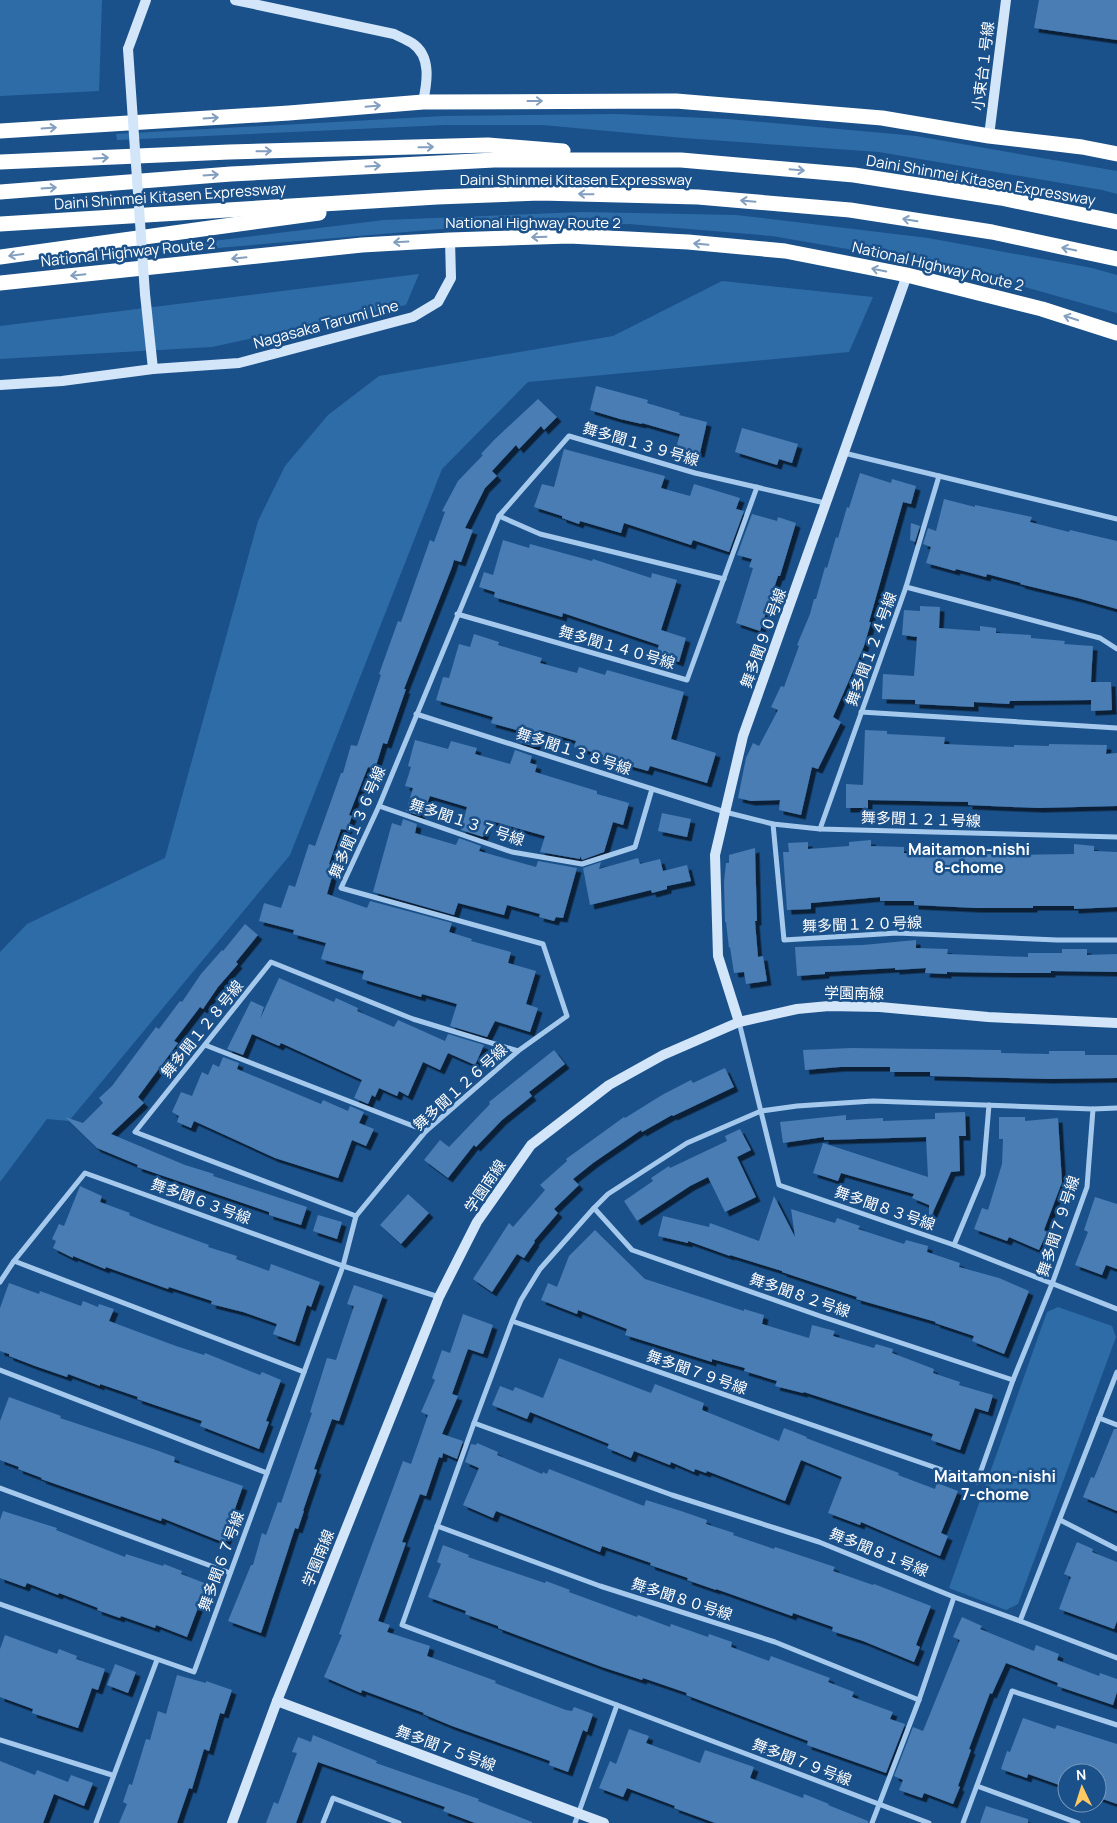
<svg xmlns="http://www.w3.org/2000/svg" width="1117" height="1823" font-family="Manrope,'Noto Sans JP',sans-serif">
<style>
.green{fill:#2e6ca8}
.building{fill:#487db4;filter:url(#shadow)}
.lines{fill:none;stroke-linecap:round;stroke-linejoin:round}
.street{stroke:#a5c9ed;stroke-width:5}
.secondary{stroke:#d2e5f9;stroke-width:10}
.highway{stroke:#fff;stroke-width:15}
.secondary-bridge{stroke:#d2e5f9;stroke-width:10}
.oneway{stroke:#829fbf}
.labels{text-anchor:middle;dominant-baseline:central;stroke-width:5;stroke-linejoin:round;paint-order:stroke}
.street-label{font-size:15px;fill:#fff;stroke:#1b518a}
.neighbourhood-label{font-size:16px;font-weight:bold;fill:#fff;stroke:#1b518a}
</style>
<defs>
<filter id="shadow"><feDropShadow dx="4.5" dy="4.5" stdDeviation="0" flood-color="#0009"/></filter>
</defs>
<rect width="100%" height="100%" fill="#1b518a"/>
<g class="green">
<path d="M0 0H102L99 91 0 96Z"/>
<path d="M616 114 728 119 916 136 1117 171V194L1102 190 879 152 683 138 543 125H445L117 140 116 134 444 116Z"/>
<path d="M582 212 736 215 928 238 1092 268 1117 275V313L958 268 772 236 629 224 453 228 181 251 180 245 384 220Z"/>
<path d="M419 274 406 305 212 347 0 359V326Z"/>
<path d="M722 281 873 297 849 352 528 382 442 469 290 855 69 1121 47 1119 0 1182V952L27 924 165 858 258 521 285 466 328 415 379 376 613 336Z"/>
<path d="M1058 1307 1112 1326 1116 1337 1018 1604 1006 1610 949 1588 1047 1312Z"/>
</g>
<g class="building">
<path d="M1039 0H1117V40L1034 28Z"/>
<path d="M596 386 648 400 647 403 680 413 679 415 707 422 700 453 676 448 680 434 642 423V424L620 419 590 410Z"/>
<path d="M538 399 557 417 544 430 541 426 519 449 516 445 492 471 497 476 485 488 465 528 473 530 461 562 454 560 452 567 404 689H406L387 744 383 743 375 769 368 767 349 815 352 816 347 830 341 829 329 864 335 866 327 894 367 908 370 901 452 923 449 932 472 939 471 941 511 952 508 963 536 971 526 1004 538 1008 530 1032 495 1021 487 1037 450 1026 457 1004 422 994 421 997 362 979 364 971 321 959 326 943 293 934 294 930 259 921 264 903 281 908 289 885 295 887 309 844 315 846 341 773H343L351 745 357 746 381 675 379 674 398 621 401 622 430 540 434 542 445 512 442 511 458 481 483 455 481 454 494 440Z"/>
<path d="M742 428 798 444 792 463 779 459 777 465 735 452Z"/>
<path d="M564 449 665 476 661 488 690 496 694 484 740 498 736 509 744 511 729 552 693 540 691 545 624 523 621 533 580 521 579 524 562 518V516L534 507 542 484 554 487Z"/>
<path d="M860 473 891 483 892 479 916 486 911 504 903 502 869 622H871L864 646 833 717 841 722 818 769 812 767 801 815 779 810 780 800 751 801 738 798 746 758 753 743 759 746 778 710 771 707 781 686 784 687 799 646 797 645 810 614 814 599H816L825 567 827 568 836 537 838 538 847 507 849 508Z"/>
<path d="M944 499 975 507V505L1032 517 1030 522 1069 532 1070 530 1117 541V609L1078 598 1020 584 1021 583 987 574 986 577 956 569 955 571 926 563 931 547 923 544 928 528 936 531Z"/>
<path d="M752 514 777 521 778 517 796 523 780 576H778L760 631 736 623 753 568 749 567 752 559 737 555Z"/>
<path d="M911 523 920 526 915 542 910 540Z"/>
<path d="M503 540 529 548 530 544 592 561 593 559 651 578 652 573 677 580 661 630 686 638 679 662 656 654 659 645 563 613 562 617 494 597 495 592 479 587 484 572 493 575Z"/>
<path d="M920 606 940 607 939 628 980 631V626L996 628V633L1031 635V638L1065 641 1064 644 1093 646 1091 682H1111L1112 710 1091 711V700L1010 701 1009 704 974 702V707L915 704V700L882 699 883 674 914 676 917 637 902 635 904 610 920 611Z"/>
<path d="M474 634 499 642 498 645 542 658 540 663 577 673 579 667 605 675 607 670 684 692 671 739 716 753 707 783 650 766 648 771 602 758 603 755 574 747 576 741 540 730 535 747 517 741 520 731 491 723 493 717 436 700 443 677 449 678 459 644 470 647Z"/>
<path d="M865 730 887 731V734L945 737 944 744 1014 747V745L1049 746V744L1107 745 1106 754 1117 753V806L1038 808 968 805V802L868 800V808H846V784L863 785Z"/>
<path d="M415 740 448 749 451 741 477 748 475 754 510 764 515 750 532 756 530 763 537 765 535 772 597 791V794L629 803 623 825 613 822 604 852 582 860 580 856V859L540 852 545 836 488 820 483 837 461 830 467 807 430 796 427 804 424 803 420 816 406 811 413 788 405 786 411 767 408 766Z"/>
<path d="M662 813 691 819 687 837 658 831Z"/>
<path d="M403 819 417 824 415 833 456 845 459 838 481 846 479 851 536 867 538 861 577 868 563 918 556 917 554 921 539 917 540 914 507 905 504 915 458 903 454 915 373 892 392 823 401 826Z"/>
<path d="M871 840V846L904 847V853L975 856V853L1005 855 1074 854V844L1094 846V851L1117 852V907L1074 909V906H1033V908H976L914 905V901H880V897L811 903V909L787 910 783 852H789L788 843 808 842V849L849 846V842Z"/>
<path d="M755 848 757 921H755L758 957 763 956 767 981 746 984 744 972 734 973 730 947 729 948 726 922H725L724 882 726 863H729V855Z"/>
<path d="M638 858 640 864 660 859 663 871 687 865 691 881 667 886V889L652 893 651 890 590 905 583 868 601 862 599 869Z"/>
<path d="M245 924 258 935 236 962 238 964 218 987 203 1009 200 1007 174 1041 178 1043 138 1097 144 1103 111 1134 185 1165 214 1174 213 1176 307 1207 301 1225 269 1215V1212L137 1167 138 1165 97 1148 65 1117 83 1123 103 1103 99 1098 112 1086 156 1027 159 1029 180 1001 182 1002 201 974 222 950 223 951Z"/>
<path d="M916 940V948L948 949 947 954 1028 957V953H1062V949H1087V955L1117 954V972L1051 971V973H1012L947 972V974L925 973 926 968 895 970V968L825 972V974L797 976 795 947 863 945Z"/>
<path d="M279 978 334 1002 336 998 358 1008 357 1011 394 1027 398 1020 445 1041 448 1034 484 1045 475 1065 448 1053 440 1070 423 1062 408 1096 399 1091 397 1096 379 1088 375 1097 372 1095 368 1104 354 1098 362 1080 281 1043 279 1046 252 1034 243 1055 227 1049 251 1001 264 1007 260 1019Z"/>
<path d="M852 1048 1001 1050V1053L1049 1054V1051H1085V1055H1117V1078L1049 1079 930 1076V1072H890V1067H840L805 1070 803 1050Z"/>
<path d="M554 1050 565 1064 529 1092 532 1096 502 1120 476 1147 474 1145 448 1178 424 1160 440 1140 449 1147 490 1104 489 1102Z"/>
<path d="M223 1057 239 1063 237 1069 321 1104 323 1100 348 1111 350 1106 364 1112 359 1123 374 1129 366 1146 352 1140 338 1178 275 1158 194 1121 191 1128 177 1122 179 1116 172 1112 181 1092 192 1096 202 1072 208 1075 213 1064 219 1067Z"/>
<path d="M725 1068 734 1087 673 1116 672 1115 642 1132 641 1130 593 1163 573 1179 579 1185 554 1209 558 1213 534 1241 535 1242 524 1258 517 1254 492 1292 473 1279 509 1223 513 1227 545 1190 540 1185 567 1161 566 1159 624 1117 625 1118 662 1095 691 1080 693 1083Z"/>
<path d="M965 1112 966 1136H959L960 1171 951 1172 929 1221V1205L912 1198 914 1194 841 1173 838 1181 813 1173 823 1143 928 1177 926 1137 824 1140V1137L783 1143 780 1122 846 1115V1120L883 1118V1121L935 1119V1113Z"/>
<path d="M999 1117H1025V1121L1058 1118 1062 1182 1044 1230 1047 1232 1039 1250 1009 1237 1007 1241 974 1229 982 1208 988 1210 1002 1164 1003 1139H999Z"/>
<path d="M740 1129 751 1150 737 1157 756 1197 725 1212 708 1177 690 1186 637 1221 624 1201 653 1181 651 1178 669 1166 670 1168 727 1141 725 1136Z"/>
<path d="M80 1186 102 1196 100 1202 130 1213 129 1215 154 1225 209 1245 208 1247 237 1256 236 1259 269 1271 271 1264 320 1282 311 1307 307 1305 295 1342 273 1334 277 1324 243 1312 211 1304 212 1301 169 1287 168 1289 106 1267 105 1269 73 1256V1258L53 1248 56 1241 52 1239 59 1224 64 1226Z"/>
<path d="M408 1194 429 1213 401 1244 380 1225Z"/>
<path d="M774 1196 795 1237 791 1209 835 1223 837 1218 860 1226 858 1229 904 1244 906 1240 928 1246 927 1252 960 1263 959 1267 999 1278 1029 1291 1004 1354 972 1341 974 1336 935 1323 936 1322 856 1299 857 1297 782 1272V1271L730 1255V1256L688 1241V1243L658 1236 663 1216 709 1227 710 1223 759 1241Z"/>
<path d="M1095 1197 1117 1204V1269L1106 1265 1102 1275 1075 1265 1088 1232 1084 1230Z"/>
<path d="M318 1215 342 1222 337 1239 313 1231Z"/>
<path d="M595 1230 645 1279 744 1311V1309L764 1315 762 1324 809 1338 812 1325 835 1331 833 1336 874 1348 876 1344 893 1349 892 1353 934 1369 933 1373 960 1382 959 1385 993 1395 988 1412 975 1408 960 1450 931 1440 933 1434 804 1392 803 1393 775 1386 777 1381 744 1371 745 1368 712 1359V1362L625 1335 627 1329 578 1310 577 1314 541 1300 548 1283 557 1287 569 1256Z"/>
<path d="M9 1283 39 1294 40 1291 81 1306 83 1301 98 1307 99 1304 114 1309 109 1321 176 1346 204 1355 205 1353 260 1375 262 1372 281 1380 266 1421 269 1422 259 1449 200 1426 202 1421 137 1399 138 1397 100 1384V1386L68 1374 67 1377 35 1366 9 1356V1354L0 1351V1308Z"/>
<path d="M354 1285 383 1295 339 1421 332 1419 314 1469 317 1470 303 1511H304L298 1529 295 1528 261 1633 228 1621 251 1565H253L262 1533 266 1535 278 1502 281 1503 312 1413 310 1412 327 1358 336 1360 354 1306 347 1304Z"/>
<path d="M463 1314 493 1325 483 1354 468 1349 452 1394 458 1396 442 1434 463 1441 457 1459 443 1453 442 1458 439 1457 426 1496 420 1494 402 1542 406 1543 378 1621 390 1625 387 1632 430 1646 427 1656 496 1681 495 1683 566 1710 572 1711 574 1707 593 1714 587 1732 583 1730 568 1772 549 1765 550 1761 452 1726 423 1714 424 1713 362 1690 361 1693 324 1677 342 1635 339 1634 403 1461 411 1464 428 1415 421 1412 435 1380 432 1378 442 1350 450 1353Z"/>
<path d="M559 1358 651 1393 655 1384 704 1403 702 1410 779 1441 784 1428 807 1437 806 1438 899 1473 898 1475 935 1489 937 1483 958 1491 941 1533 948 1536 940 1556 861 1522 860 1525 828 1513 842 1477 801 1460 785 1501 707 1471 706 1473 695 1469 694 1472 671 1462 670 1465 634 1451 631 1458 607 1448 609 1444 530 1412 527 1419 492 1405 500 1386 513 1391 515 1387 543 1398Z"/>
<path d="M9 1397 61 1416 60 1418 156 1450 175 1457 174 1462 243 1486 231 1520 234 1521 225 1543 162 1518 161 1521 41 1479 42 1478 18 1469 19 1467 0 1460V1421Z"/>
<path d="M1114 1429H1117V1511L1083 1497 1091 1477 1094 1478Z"/>
<path d="M477 1443 498 1452 497 1455 542 1474 543 1472 547 1474 549 1469 644 1506 646 1500 681 1511 707 1520 706 1524 734 1533 733 1535 774 1549 775 1547 835 1567 833 1571 873 1585 874 1584 931 1606 916 1645 920 1647 914 1662 863 1641 832 1631 833 1627 793 1613 792 1616 716 1589V1590L687 1580 688 1578 650 1565 651 1563 602 1546 600 1552 496 1511 493 1518 463 1505 479 1468 465 1462 471 1444 476 1445Z"/>
<path d="M3 1511 57 1528 56 1530 125 1557 126 1554 163 1566 164 1564 182 1571 181 1574 207 1584 187 1637 156 1625 155 1628 121 1616 120 1618 97 1610 98 1608 59 1593 58 1595 27 1583 25 1587 0 1578V1520Z"/>
<path d="M1077 1542 1093 1549 1092 1552 1117 1562V1621L1114 1629 1059 1609 1071 1577 1064 1574Z"/>
<path d="M443 1545 469 1555 468 1557 545 1583 546 1581 570 1590 569 1592 637 1617 638 1615 670 1627 671 1624 708 1637 709 1634 732 1642 731 1647 769 1661 771 1656 830 1678 828 1682 854 1692 852 1697 893 1712 890 1719 905 1724 886 1773 807 1745 808 1741 686 1695 687 1693 643 1678 642 1680 602 1667 498 1628V1626L465 1614 466 1611 428 1597 441 1564 437 1562Z"/>
<path d="M962 1617 982 1626 980 1629 1034 1651 1036 1645 1059 1654 1057 1660 1099 1676 1100 1673 1117 1679V1692L1113 1705 1057 1686 1058 1683 1006 1663 992 1694 990 1693 969 1749 971 1750 958 1786 960 1787 953 1804 924 1793 922 1798 899 1790 903 1780 894 1776 913 1727 923 1731 960 1640 953 1637Z"/>
<path d="M5 1635 57 1654 59 1649 77 1656 76 1659 105 1669 98 1690 92 1688 78 1728 32 1713 33 1709 0 1697V1649Z"/>
<path d="M115 1664 136 1672 128 1693 107 1685Z"/>
<path d="M177 1675 206 1683V1681L232 1690 224 1714 220 1713 209 1751 204 1749 192 1789 189 1788 177 1823H119L127 1804 123 1802 129 1784 132 1785 146 1739 150 1740 158 1711 166 1714Z"/>
<path d="M1023 1718 1055 1729 1057 1725 1117 1744V1804L1097 1797V1773H1067V1781L1065 1787 1028 1774 1027 1778 1001 1769 1007 1751 1010 1752Z"/>
<path d="M629 1729 649 1736 646 1743 700 1763 705 1750 754 1767 750 1778 803 1798 804 1794 829 1804 828 1805 868 1821V1823H715L674 1808 675 1806 627 1788 623 1797 599 1788 610 1761 616 1764Z"/>
<path d="M313 1735 377 1761 376 1763 479 1799 478 1801 532 1822V1823H475L443 1811 445 1807 318 1762 296 1823H266L274 1802 278 1804 297 1753 292 1752 298 1737 311 1742Z"/>
<path d="M0 1761 35 1775 37 1770 68 1782 71 1775 93 1783 84 1806 54 1794 43 1823H0Z"/>
<path d="M986 1806 1028 1819V1823H980Z"/>
</g>
<g class="lines">
<g class="street">
<path d="M844 453 1117 519"/>
<path d="M499 516 540 534 724 579"/>
<path d="M906 587 1100 638 1117 649"/>
<path d="M457 614 687 680 757 487"/>
<path d="M861 712 1117 728"/>
<path d="M416 714 725 812 773 824 820 829 1117 837"/>
<path d="M379 806 512 852 582 864 635 847 652 789"/>
<path d="M773 824 784 940 897 933 1057 940H1117"/>
<path d="M820 829 906 587 939 476"/>
<path d="M739 1022 779 1185 954 1245 1117 1309"/>
<path d="M205 1045 426 1131"/>
<path d="M1093 1109 1117 1108"/>
<path d="M594 1208 632 1250 820 1316 1013 1380"/>
<path d="M356 1216 135 1132 271 962 413 1019 518 1051"/>
<path d="M954 1245 983 1175 989 1105"/>
<path d="M14 1261 304 1372"/>
<path d="M0 1282 14 1261 85 1173 343 1266 439 1297"/>
<path d="M512 1321 977 1482 1013 1380 1052 1284 1087 1187 1093 1109 873 1101 797 1106 761 1111 687 1143 608 1194 594 1208 540 1269 521 1300 512 1321 474 1423 402 1625 617 1705 929 1823"/>
<path d="M0 1370 267 1473"/>
<path d="M1099 1418 1117 1425"/>
<path d="M474 1423 672 1495 819 1542 954 1597 1020 1621 1117 1372"/>
<path d="M0 1488 230 1573"/>
<path d="M1060 1520 1117 1549"/>
<path d="M437 1526 600 1586 775 1642 919 1700"/>
<path d="M0 1604 194 1672 343 1266 356 1216 426 1131 518 1051 567 1016 543 944 341 888 379 806 499 516 569 436 695 473 825 503"/>
<path d="M1020 1621 1117 1658"/>
<path d="M0 1740 112 1775"/>
<path d="M977 1786 1078 1823"/>
<path d="M96 1823 157 1660"/>
<path d="M323 1823 333 1798 399 1823"/>
<path d="M575 1823 617 1705"/>
<path d="M872 1823 919 1700 954 1597"/>
<path d="M963 1823 1012 1691 1117 1725"/>
</g>
<g class="secondary">
<path d="M235 0 394 34C400 37 407 40 412 43 432 56 427 83 423 102"/>
<path d="M128 49 146 0"/>
<path d="M989 136 1006 0"/>
<path d="M145 294 153 369"/>
<path d="M0 385 62 381 153 369 239 363 413 317 438 302 451 278 450 240"/>
<path d="M739 1022 718 956 715 855 743 736 907 275"/>
<path d="M277 1701 604 1823"/>
<path d="M232 1823 277 1701 439 1297 477 1222 531 1145 609 1085 663 1055 739 1022 797 1009 829 1006 880 1007 988 1017 1117 1023"/>
</g>
<g class="highway">
<path d="M0 131 289 113 423 102 676 101 882 118 989 136 1082 147 1117 154"/>
<path d="M0 162 229 152 488 145 563 151"/>
<path d="M0 192 231 174 494 160H681L854 175 1001 198 1117 222"/>
<path d="M0 224 437 197 540 193 698 197 850 210 992 232 1117 259"/>
<path d="M0 257 319 213"/>
<path d="M0 283 362 245 450 240 569 236 688 242 785 251 907 275 1042 309 1117 333"/>
</g>
<path class="secondary-bridge" d="M128 49 145 294"/>
</g>
<defs><path id="oneway-shaft" d="M-6 0H5M1.5-3L5.5 0L1.5 3" fill="none" stroke-width="1.6" stroke-linecap="round" stroke-linejoin="round" transform="scale(1.25)"/></defs>
<g class="oneway">
<use href="#oneway-shaft" transform="translate(535 101)"/>
<use href="#oneway-shaft" transform="translate(373 106) rotate(-5)"/>
<use href="#oneway-shaft" transform="translate(211 118) rotate(-4)"/>
<use href="#oneway-shaft" transform="translate(49 128) rotate(-4)"/>
<use href="#oneway-shaft" transform="translate(426 147) rotate(-1)"/>
<use href="#oneway-shaft" transform="translate(264 151) rotate(-1)"/>
<use href="#oneway-shaft" transform="translate(101 158) rotate(-3)"/>
<use href="#oneway-shaft" transform="translate(373 166) rotate(-3)"/>
<use href="#oneway-shaft" transform="translate(797 170) rotate(5)"/>
<use href="#oneway-shaft" transform="translate(211 175) rotate(-4)"/>
<use href="#oneway-shaft" transform="translate(49 188) rotate(-4)"/>
<use href="#oneway-shaft" transform="translate(586 194) rotate(-179)"/>
<use href="#oneway-shaft" transform="translate(748 201) rotate(-175)"/>
<use href="#oneway-shaft" transform="translate(910 220) rotate(-171)"/>
<use href="#oneway-shaft" transform="translate(539 237) rotate(178)"/>
<use href="#oneway-shaft" transform="translate(401 242) rotate(177)"/>
<use href="#oneway-shaft" transform="translate(701 244) rotate(-175)"/>
<use href="#oneway-shaft" transform="translate(1069 249) rotate(-168)"/>
<use href="#oneway-shaft" transform="translate(16 255) rotate(172)"/>
<use href="#oneway-shaft" transform="translate(239 258) rotate(174)"/>
<use href="#oneway-shaft" transform="translate(879 270) rotate(-169)"/>
<use href="#oneway-shaft" transform="translate(78 275) rotate(174)"/>
<use href="#oneway-shaft" transform="translate(1071 318) rotate(-162)"/>
</g>
<g class="labels">
<g class="street-label">
<text transform="translate(983 66) rotate(-83)">小束台１号線</text>
<text x="576" y="179">Daini Shinmei Kitasen Expressway</text>
<text transform="translate(981 180) rotate(10)">Daini Shinmei Kitasen Expressway</text>
<text transform="translate(170 196) rotate(-4)">Daini Shinmei Kitasen Expressway</text>
<text x="533" y="222">National Highway Route 2</text>
<text transform="translate(128 252) rotate(-6)">National Highway Route 2</text>
<text transform="translate(938 266) rotate(13)">National Highway Route 2</text>
<text transform="translate(326 324) rotate(-15)">Nagasaka Tarumi Line</text>
<text transform="translate(641 444) rotate(16)">舞多聞１３９号線</text>
<text transform="translate(763 638) rotate(-70)">舞多聞９０号線</text>
<text transform="translate(617 647) rotate(16)">舞多聞１４０号線</text>
<text transform="translate(871 649) rotate(-70)">舞多聞１２４号線</text>
<text transform="translate(574 751) rotate(18)">舞多聞１３８号線</text>
<text transform="translate(921 819) rotate(2)">舞多聞１２１号線</text>
<text transform="translate(357 822) rotate(-67)">舞多聞１３６号線</text>
<text transform="translate(467 822) rotate(18)">舞多聞１３７号線</text>
<text transform="translate(862 924) rotate(-2)">舞多聞１２０号線</text>
<text transform="translate(854 993) rotate(1)">学園南線</text>
<text transform="translate(202 1029) rotate(-51)">舞多聞１２８号線</text>
<text transform="translate(460 1087) rotate(-42)">舞多聞１２６号線</text>
<text transform="translate(485 1186) rotate(-56)">学園南線</text>
<text transform="translate(201 1201) rotate(20)">舞多聞６３号線</text>
<text transform="translate(885 1208) rotate(19)">舞多聞８３号線</text>
<text transform="translate(1058 1226) rotate(-72)">舞多聞７９号線</text>
<text transform="translate(800 1295) rotate(19)">舞多聞８２号線</text>
<text transform="translate(697 1372) rotate(19)">舞多聞７９号線</text>
<text transform="translate(879 1552) rotate(22)">舞多聞８１号線</text>
<text transform="translate(318 1558) rotate(-68)">学園南線</text>
<text transform="translate(221 1561) rotate(-70)">舞多聞６７号線</text>
<text transform="translate(682 1599) rotate(18)">舞多聞８０号線</text>
<text transform="translate(446 1748) rotate(20)">舞多聞７５号線</text>
<text transform="translate(802 1762) rotate(21)">舞多聞７９号線</text>
</g>
<g class="neighbourhood-label">
<text x="969" y="849">Maitamon-nishi<tspan x="969" dy="18">8-chome</tspan></text>
<text x="995" y="1476">Maitamon-nishi<tspan x="995" dy="18">7-chome</tspan></text>
</g>
</g>
<g transform="translate(1082 1788) rotate(356)"><circle r="24" fill="#1b518a" stroke="#7697b9"/>
<path d="M0-4L9 19L0 12L-9 19Z" fill="#fec962"/>
<text y="-8" font-size="14" font-weight="bold" text-anchor="middle" fill="#ffffff">N</text>
</g>
</svg>
